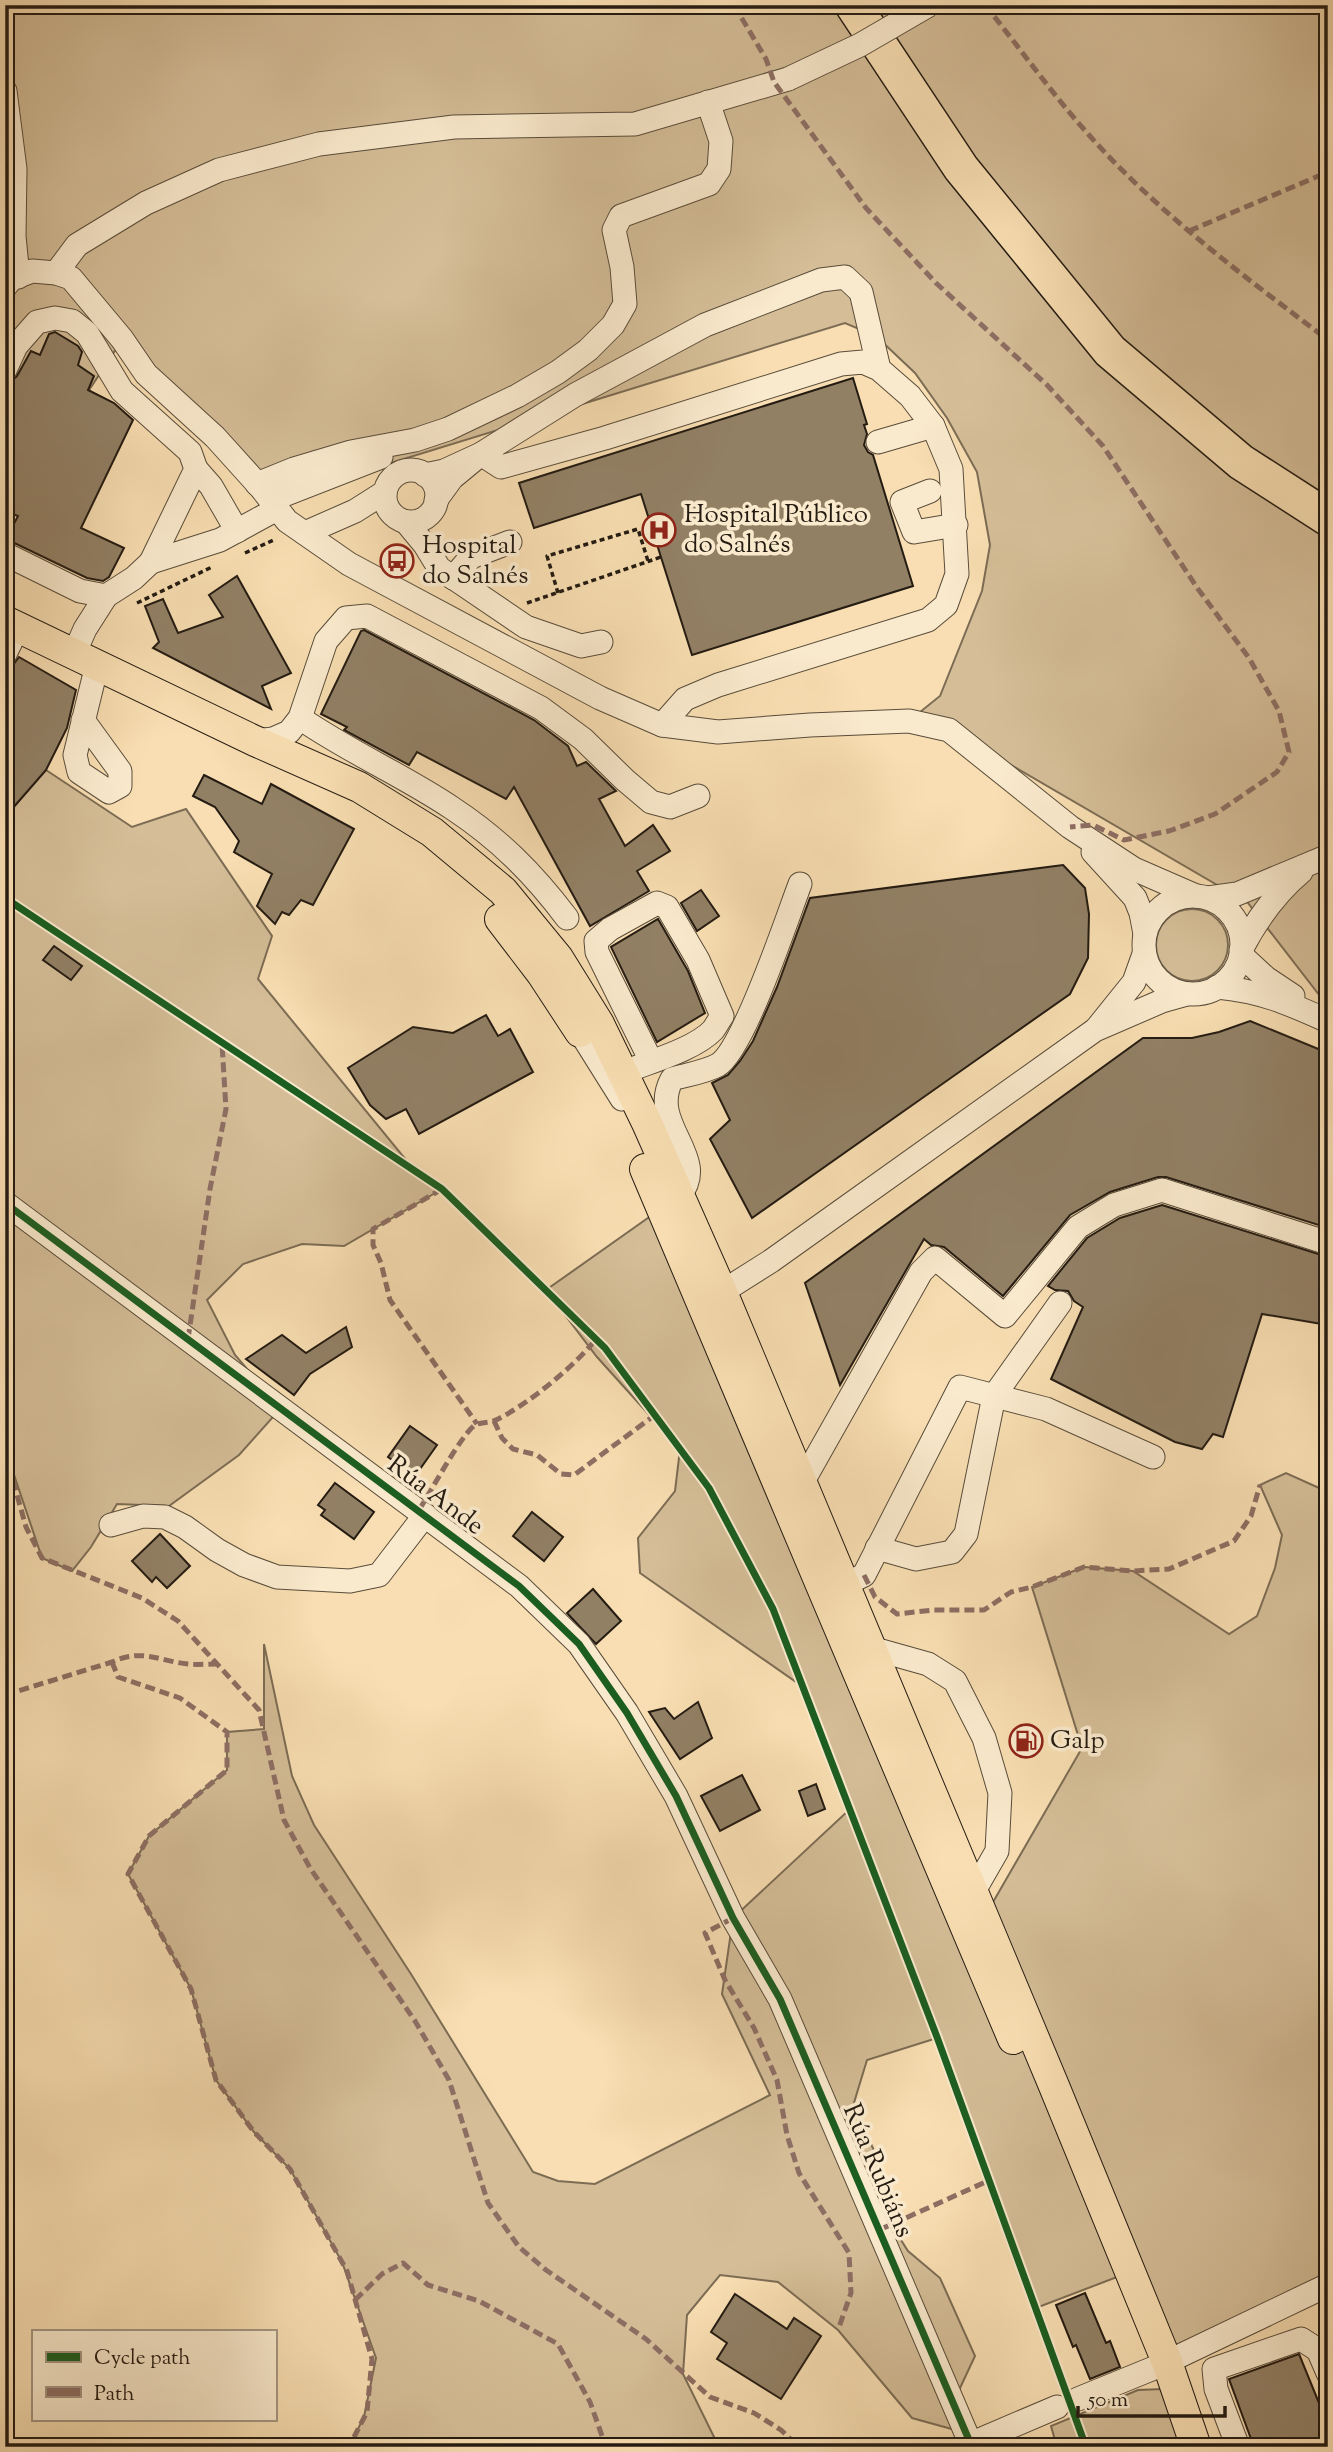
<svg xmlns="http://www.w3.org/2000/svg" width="1333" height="2452" font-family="'Sorts Mill Goudy',serif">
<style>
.green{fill:#d4bd97;stroke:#7c6c54;stroke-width:2}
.building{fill:#928065;stroke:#241b12;stroke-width:2}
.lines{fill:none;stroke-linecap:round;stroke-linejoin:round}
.minor-casing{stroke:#594c3a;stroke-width:25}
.major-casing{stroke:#241b12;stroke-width:32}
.highway-casing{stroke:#241b12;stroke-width:38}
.path{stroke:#241b12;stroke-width:3.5;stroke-dasharray:5 3.5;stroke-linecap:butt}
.minor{stroke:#faeacd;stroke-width:23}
.major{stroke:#f8deb2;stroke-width:30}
.highway{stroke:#f8deb2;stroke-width:35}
.minor-bridge-casing{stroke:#594c3a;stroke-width:25;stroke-linecap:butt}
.minor-bridge{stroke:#faeacd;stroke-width:23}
.quiet{stroke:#8d6e63;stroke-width:5;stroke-dasharray:10 5;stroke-linecap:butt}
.cycleway-casing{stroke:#faeacd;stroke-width:11}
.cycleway{stroke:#1b5e20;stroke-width:7}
.labels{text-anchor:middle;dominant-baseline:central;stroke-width:7;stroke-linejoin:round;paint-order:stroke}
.poi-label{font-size:26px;fill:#241b12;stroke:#faeacd;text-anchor:start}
.street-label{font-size:26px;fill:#241b12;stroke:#faeacd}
</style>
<rect width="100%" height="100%" fill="#f8deb2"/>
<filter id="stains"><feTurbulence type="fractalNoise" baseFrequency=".00286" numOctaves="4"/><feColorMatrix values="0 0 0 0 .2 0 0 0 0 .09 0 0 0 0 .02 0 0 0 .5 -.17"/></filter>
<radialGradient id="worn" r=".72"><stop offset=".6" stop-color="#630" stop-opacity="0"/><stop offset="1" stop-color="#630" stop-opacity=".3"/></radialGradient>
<g class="green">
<path d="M5 5H1328V1002L1323 1000 1248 903 920 712 940 696 982 591 990 545 977 472 947 418 915 373 876 336 845 323 290 494 285 498 122 340 5 518Z"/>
<path d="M46 770 132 827 186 809 272 936 258 979 415 1171 442 1189 344 1246 302 1244 243 1264 207 1300 235 1355 281 1408 239 1455 169 1506 117 1504 91 1547 72 1571 42 1558 5 1448V817Z"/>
<circle cx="1192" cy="945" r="36"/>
<path d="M679 1196 985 1916 1082 1748 1032 1587 1084 1567 1133 1571 1229 1634 1257 1616 1275 1568 1282 1535 1260 1485 1286 1473 1328 1492V2284L1167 2362 1130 2272 1036 2308 937 2038 867 2060 853 2106 879 2161 873 2196 908 2251 940 2278 975 2356 953 2403 966 2433 912 2418 838 2330 778 2282 720 2275 687 2315 683 2374 719 2447H344L354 2437 364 2417 376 2358 342 2262 290 2169 254 2132 216 2080 191 1989 128 1874 149 1836 227 1770V1732L264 1729V1644L292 1776 314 1825 411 1974 533 2172 558 2181 595 2184 770 2095 722 1994 733 1918 849 1810 803 1687 640 1573 638 1538 675 1491 680 1449 597 1357 546 1290Z"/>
<path d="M1163 2389 1196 2447H1057L1051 2426 1138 2390Z"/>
</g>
<g class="building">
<path d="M55 332 78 346 82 352 78 365 94 376 88 390 114 403 133 420 81 528 124 548 109 577 103 581 87 578 6 539 18 516 5 511V386L17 376 31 351 40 355 49 334Z"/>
<path d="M853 378 867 424 864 425 867 434 864 445 868 452 873 455 913 586 692 655 641 494 534 528 519 483Z"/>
<path d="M237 576 291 673 262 686 271 709 153 648 159 642 145 606 163 599 178 633 223 617 209 595Z"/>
<path d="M364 630 534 720 568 746 577 766 586 762 616 791 599 799 625 846 653 825 670 851 637 871 649 891 590 926 514 787 506 799 417 752 409 765 344 730 347 727 321 714 361 631Z"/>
<path d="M19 657 76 690 67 728 46 770 5 817V674L9 667 13 665Z"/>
<path d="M204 775 262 804 271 784 354 829 313 905 301 900 289 915 282 912 275 924 257 906 272 874 234 852 239 841 215 807 193 796Z"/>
<path d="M1063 865 1085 888 1089 914 1088 958 1070 994 752 1218 710 1139 730 1120 712 1083 728 1075 740 1061 753 1041 777 987 810 898Z"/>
<path d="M701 890 719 916 697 931 681 903Z"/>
<path d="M658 919 688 971 705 1013 657 1042 611 947Z"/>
<path d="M54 946 82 966 71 980 43 960Z"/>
<path d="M486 1015 498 1036 510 1029 533 1072 419 1134 406 1109 386 1119 370 1105 348 1068 413 1027 453 1033Z"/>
<path d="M1250 1021 1328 1053V1228L1166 1177H1158L1110 1192 1070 1215 1003 1296 944 1247 931 1245 924 1239 840 1385 805 1283 1143 1038H1192L1219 1032Z"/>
<path d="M1162 1205 1328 1257V1325L1262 1314 1223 1437 1213 1434 1202 1449 1175 1442 1051 1379 1083 1307 1074 1301 1068 1291 1055 1290 1048 1286 1087 1238 1120 1218Z"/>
<path d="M346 1327 352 1347 310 1374 294 1395 246 1359 282 1335 306 1353Z"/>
<path d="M410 1426 437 1445 415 1476 388 1457Z"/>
<path d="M335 1483 374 1512 354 1539 321 1515 325 1510 318 1505Z"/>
<path d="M532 1512 563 1537 544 1561 513 1536Z"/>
<path d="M160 1534 190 1566 167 1588 156 1577 152 1582 132 1561Z"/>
<path d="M593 1589 621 1621 596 1644 567 1613Z"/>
<path d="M698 1702 712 1738 680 1759 649 1712 665 1708 674 1719Z"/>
<path d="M742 1775 760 1810 720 1831 701 1796Z"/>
<path d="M816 1784 825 1809 808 1816 799 1791Z"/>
<path d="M1085 2293 1106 2343 1110 2341 1120 2367 1090 2379 1076 2345 1073 2347 1056 2305Z"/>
<path d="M735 2294 787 2329 794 2318 821 2336 781 2399 717 2359 727 2343 711 2332Z"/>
<path d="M1299 2354 1321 2408 1328 2406V2447H1254L1229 2379Z"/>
</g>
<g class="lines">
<defs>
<g id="minor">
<path d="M5 91 15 169 14 236 18 277"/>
<path d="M56 273 77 245 146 203 219 170 319 144 454 127 635 124 788 79"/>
<path d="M5 287 11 279 32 271 56 273 71 278 122 339 146 374 215 437 261 488 287 521 349 564 600 698 662 725 718 732 810 725 909 721 949 730 1070 827 1134 869 1196 896"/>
<path d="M5 370 16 346 37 322 55 318 72 321 87 333 122 391 190 452 196 469 151 562 134 578 106 596 80 591 5 554"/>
<path d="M878 442 933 426"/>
<path d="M196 469 211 486 237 531"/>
<circle cx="411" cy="496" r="26"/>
<path d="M425 475 444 471 481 454 452 478 436 500"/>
<path d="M257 484 294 469 351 452 415 440 448 429 517 396 558 372 588 350 613 325 625 304 622 267 614 230 621 216 709 184 719 169 721 141 708 102"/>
<path d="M930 491 902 502 914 532 956 525"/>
<path d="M271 500 381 457"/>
<path d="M406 522 425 545 439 568 526 627 581 646 601 642"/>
<path d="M305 533 355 511 385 492"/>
<path d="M151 562 220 540 277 509"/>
<path d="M453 578 471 557 510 542"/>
<path d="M5 654 18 627"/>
<path d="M74 654 85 629 106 596"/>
<path d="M300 718C349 752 403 775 452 808 499 839 533 873 567 918"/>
<path d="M83 720 120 771V786L109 792 79 772 75 755 97 665"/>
<path d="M662 725 685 699 718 685 928 620 946 605 957 574 951 469 933 426 910 396 879 369 863 362 841 364 605 438 501 467 481 454 575 395 705 325 821 280 845 277 861 292 879 369"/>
<path d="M255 741 273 739 289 732 300 718 326 641 346 618 367 616 541 708 583 739 625 780 651 802 670 807 698 796"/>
<path d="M1093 852 1135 898 1141 913 1145 934"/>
<circle cx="1193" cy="945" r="49"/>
<path d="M1208 898 1237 894 1328 856"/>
<path d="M1241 950C1256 921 1276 893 1301 872"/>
<path d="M1241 955 1266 978 1293 996"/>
<path d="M1217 987C1261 991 1288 1003 1328 1021"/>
<path d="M1097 1028 1134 982 1144 954"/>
<path d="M580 1032 622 1099"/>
<path d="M622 1073C648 1062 694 1050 713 1030 716 1026 719 1020 722 1016L698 960 667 907 657 903 610 929 596 941 597 952 651 1061"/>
<path d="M679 1196C712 1157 647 1125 672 1079 686 1075 705 1072 718 1065 744 1049 787 918 800 884"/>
<path d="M5 1203 519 1586 579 1644 627 1713 676 1796 733 1918 780 1999 972 2447"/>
<path d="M719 1308 722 1292 771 1261 1095 1030 1162 1001 1187 994"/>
<path d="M802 1483 921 1272 935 1258 1005 1316 1078 1227 1114 1205 1162 1190 1328 1243"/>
<path d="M111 1525 143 1516 165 1517 185 1527 217 1550 244 1565 277 1577 350 1581 379 1575 425 1515"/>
<path d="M877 1548 916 1559 952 1552 966 1534 994 1396 1060 1303"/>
<path d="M844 1585 864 1575 960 1387 1046 1409 1153 1457"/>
<path d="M871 1648 928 1664 955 1681 984 1738 1000 1793 997 1851 974 1891"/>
<path d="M1167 2362 1328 2285"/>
<path d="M1078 2399 1154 2368"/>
<path d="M970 2444 1057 2407"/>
<path d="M1238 2447 1216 2389 1214 2369 1301 2339 1318 2350 1328 2373"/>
</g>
<g id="major">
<path d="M5 621 255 741 359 787 432 832 503 891 558 958 599 1024 647 1123 722 1292 1054 2086 1167 2362 1196 2447"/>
<path d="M500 919 542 974 580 1032"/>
<path d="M645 1169 1013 2039"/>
</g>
<path id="highway" d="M853 5 961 168 1110 351 1241 462 1328 518"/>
</defs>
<use href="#minor" class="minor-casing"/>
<use href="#major" class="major-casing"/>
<use href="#highway" class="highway-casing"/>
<g class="path">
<path d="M245 553 276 539"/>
<path d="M558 593 547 556 638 529 648 561"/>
<path d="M137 603 212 567"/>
<path d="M527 603 661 557"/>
</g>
<use href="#minor" class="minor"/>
<use href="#major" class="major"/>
<use href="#highway" class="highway"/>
<defs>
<path id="minor-bridge" d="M788 79 860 45 929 5"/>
</defs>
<use href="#minor-bridge" class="minor-bridge-casing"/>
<use href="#minor-bridge" class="minor-bridge"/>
<g class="quiet">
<path d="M734 5 766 59 774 82 866 208 936 283 1047 385 1103 446 1198 589 1249 658 1279 711 1289 752 1277 772 1215 814 1169 831 1124 840 1093 825 1070 827"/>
<path d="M985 5C1020 48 1052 94 1089 135 1159 214 1244 276 1328 340"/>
<path d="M1189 231 1328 172"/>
<path d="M442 1189 373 1229V1245L381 1263 390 1300 477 1424"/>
<path d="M188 1339 210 1189 226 1109 222 1044"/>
<path d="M494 1421 502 1438 513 1449 537 1455 561 1474 574 1475 655 1415"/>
<path d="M5 1452 26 1527 42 1558 142 1598 178 1621 259 1710 284 1820 310 1868 415 2021 449 2080 488 2203 519 2247 546 2270 646 2339 710 2397 754 2413 781 2430 799 2447"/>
<path d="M419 1510C430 1493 461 1435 475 1425 481 1422 490 1423 496 1420 527 1405 575 1366 596 1339"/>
<path d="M864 1575 875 1597 897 1614 934 1610H984L1011 1592 1032 1587 1084 1567 1133 1571 1169 1569 1234 1541 1251 1516 1260 1485"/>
<path d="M112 1662 118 1677 180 1698 227 1732V1770L149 1836 128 1874 191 1989 216 2080 254 2132 290 2169 347 2271 372 2359 367 2412 354 2437 344 2447"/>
<path d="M5 1695 112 1662C142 1648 159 1661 188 1664 197 1665 207 1664 216 1664"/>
<path d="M733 1918 705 1933 725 1980 754 2028 777 2080 787 2135 799 2173 849 2253 851 2293 838 2330"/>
<path d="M879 2230 990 2180"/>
<path d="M355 2300 382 2274 403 2263 428 2285 479 2301 558 2344 590 2402 606 2447"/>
</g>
<defs>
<g id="cycleway">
<path d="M5 898 442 1189 605 1348 709 1488 773 1609 937 2037 1086 2447"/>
<path d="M5 1203 519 1586 579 1644 627 1713 676 1796 733 1918 780 1999 972 2447"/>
</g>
</defs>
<use href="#cycleway" class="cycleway-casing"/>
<use href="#cycleway" class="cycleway"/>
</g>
<defs>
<symbol id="hospital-ring" viewBox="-11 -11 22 22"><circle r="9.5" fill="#faeacd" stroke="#8f2418" stroke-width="1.5"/><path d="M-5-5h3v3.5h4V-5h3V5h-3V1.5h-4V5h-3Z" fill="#8f2418"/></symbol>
<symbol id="bus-ring" viewBox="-11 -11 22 22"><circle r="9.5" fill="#faeacd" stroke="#8f2418" stroke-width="1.5"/><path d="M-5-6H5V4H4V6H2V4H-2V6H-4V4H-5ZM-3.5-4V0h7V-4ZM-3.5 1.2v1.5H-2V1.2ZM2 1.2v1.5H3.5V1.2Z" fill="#8f2418"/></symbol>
<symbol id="fuel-ring" viewBox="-11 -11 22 22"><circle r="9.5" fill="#faeacd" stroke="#8f2418" stroke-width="1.5"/><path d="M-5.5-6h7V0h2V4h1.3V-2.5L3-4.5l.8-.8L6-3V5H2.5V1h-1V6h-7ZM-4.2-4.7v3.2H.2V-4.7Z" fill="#8f2418"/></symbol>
</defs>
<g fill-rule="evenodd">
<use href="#hospital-ring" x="640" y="511" width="38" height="38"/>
<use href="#bus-ring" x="378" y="542" width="38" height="38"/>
<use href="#fuel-ring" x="1007" y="1722" width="38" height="38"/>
</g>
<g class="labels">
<g class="poi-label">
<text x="684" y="515">Hospital Público<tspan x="684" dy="30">do Salnés</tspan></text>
<text x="422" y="546">Hospital<tspan x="422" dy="30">do Salnés</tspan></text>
<text x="1050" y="1741">Galp</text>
</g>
<g class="street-label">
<text transform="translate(435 1496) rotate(37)">Rúa Ande</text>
<text transform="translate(877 2171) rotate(67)">Rúa Rubiáns</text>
</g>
</g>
<rect width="1333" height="2452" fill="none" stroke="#f8deb2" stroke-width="28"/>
<rect x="7" y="7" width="1319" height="2438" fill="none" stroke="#241b12" stroke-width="3.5"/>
<rect x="14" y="14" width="1305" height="2424" fill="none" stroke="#241b12" stroke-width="2"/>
<rect x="32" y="2330" width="245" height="91" fill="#faeacd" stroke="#a49782" stroke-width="2"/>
<rect x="46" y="2352" width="35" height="10" fill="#1b5e20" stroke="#a49782" stroke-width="2"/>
<text x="94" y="2364" font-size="21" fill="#241b12">Cycle path</text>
<rect x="46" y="2387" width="35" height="10" fill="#8d6e63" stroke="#a49782" stroke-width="2"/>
<text x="94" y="2400" font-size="21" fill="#241b12">Path</text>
<path d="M1078 2406v10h147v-10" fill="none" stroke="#241b12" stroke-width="3.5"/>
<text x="1088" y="2406" font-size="21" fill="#241b12" stroke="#faeacd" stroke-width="5" paint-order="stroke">50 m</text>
<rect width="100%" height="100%" filter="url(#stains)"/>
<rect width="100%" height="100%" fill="url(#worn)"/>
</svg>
